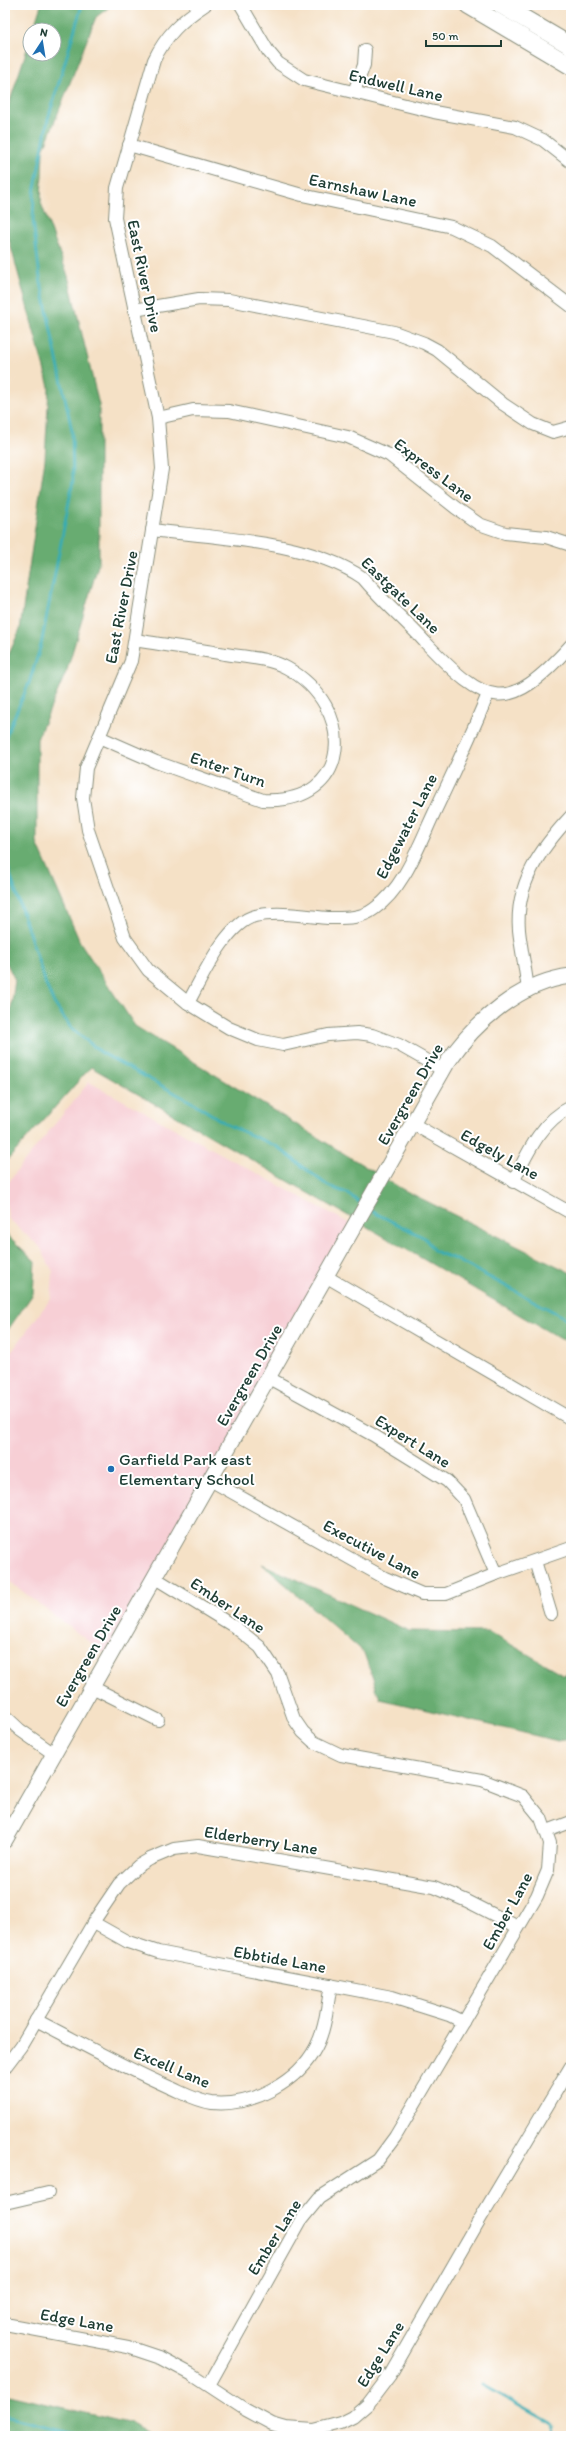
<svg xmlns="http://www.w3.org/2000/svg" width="576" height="2441" font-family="Itim,sans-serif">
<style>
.built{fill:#f7cfd5}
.forest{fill:#68ac71;stroke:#447452}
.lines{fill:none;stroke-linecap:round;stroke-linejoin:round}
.stream{stroke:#39acb2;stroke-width:3}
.minor-casing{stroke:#8a8f7d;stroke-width:14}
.tertiary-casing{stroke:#8a8f7d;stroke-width:17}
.secondary-casing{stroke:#8a8f7d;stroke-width:19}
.minor{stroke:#fff;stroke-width:12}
.tertiary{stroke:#fff;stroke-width:15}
.secondary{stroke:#fff;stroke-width:17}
.poi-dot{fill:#1f6fb2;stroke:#fff;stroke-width:1.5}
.labels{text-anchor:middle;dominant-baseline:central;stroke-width:4;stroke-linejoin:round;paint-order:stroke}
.street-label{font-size:17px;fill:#1f3d34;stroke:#fff}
.poi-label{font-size:17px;fill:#1f3d34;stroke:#fff;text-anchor:start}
</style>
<rect width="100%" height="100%" fill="#fff"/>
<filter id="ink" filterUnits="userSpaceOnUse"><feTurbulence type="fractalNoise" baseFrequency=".025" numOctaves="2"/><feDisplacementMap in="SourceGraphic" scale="8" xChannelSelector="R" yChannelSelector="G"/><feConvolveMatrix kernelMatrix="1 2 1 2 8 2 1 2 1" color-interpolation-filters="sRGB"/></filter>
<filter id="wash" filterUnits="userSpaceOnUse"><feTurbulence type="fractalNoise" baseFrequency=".012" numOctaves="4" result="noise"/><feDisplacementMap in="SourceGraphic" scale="16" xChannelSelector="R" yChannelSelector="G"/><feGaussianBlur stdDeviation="0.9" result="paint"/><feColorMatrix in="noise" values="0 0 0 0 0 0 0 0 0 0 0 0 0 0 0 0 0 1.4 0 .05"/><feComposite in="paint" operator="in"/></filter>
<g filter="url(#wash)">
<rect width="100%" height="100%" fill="#f5e1c6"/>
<path class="built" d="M89 1082 356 1227 109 1657 5 1578V1361L51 1298 53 1272 40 1247 8 1218 5 1188 15 1173Z"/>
<g class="forest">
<path d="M41 5H112L96 17 43 151 41 203 68 276 99 405V562L67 670 37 739V843L80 942 135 1026 402 1189 571 1273V1342L561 1339 91 1067 5 1163V1052L15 980 5 960V663L20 629 45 459 49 387 8 236 5 212V116L30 40V54H54V30H33Z"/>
<path d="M5 1233 35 1261 33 1294 5 1334Z"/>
<path d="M262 1564 409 1631 489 1632 564 1675 571 1670V1739L558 1741 380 1699 364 1653Z"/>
<path d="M5 2394 132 2424 152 2436H5Z"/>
</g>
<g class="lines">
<g class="stream">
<path d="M5 738 29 683 41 645 73 481 72 431 40 278 33 220 34 193 48 119 82 5"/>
<path d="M5 859 46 985 54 1003 71 1028 102 1053 195 1104 228 1125 276 1146 328 1186 347 1193 362 1204"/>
<path d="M369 1210 425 1238 434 1251 457 1260 571 1321"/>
<path d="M483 2385 551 2423 554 2427 552 2436"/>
<path d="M5 2416 86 2436"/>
</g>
</g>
</g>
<g filter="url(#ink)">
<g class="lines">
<defs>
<g id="minor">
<path d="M205 5C182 20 166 35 154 60L117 188 115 218 158 418 162 469 131 661 86 768 83 798 88 830 125 938 148 970 188 1003 229 1028 258 1040 283 1045 328 1035 357 1033 372 1035 399 1045 443 1070"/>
<path d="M241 5 268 51 278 63 304 80 434 112 515 127 543 140 571 162"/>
<path d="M354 92 364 65 365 50"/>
<path d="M129 145 302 195 452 227 492 246 571 306"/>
<path d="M134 310 199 299 229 300 394 332 424 343 437 350 503 404 533 424 553 432 571 427"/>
<path d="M158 418 193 410 229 411 348 437 389 455 456 508 479 524 505 533 546 537 571 545"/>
<path d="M152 530C217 538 309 541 363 578 382 601 405 620 425 642 487 707 507 716 571 645"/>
<path d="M99 737 156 762 263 800C354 805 357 707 287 668 269 658 245 657 225 654 195 649 165 645 135 640"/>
<path d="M528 991C526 970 521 950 519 930 515 884 541 848 571 816"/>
<path d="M188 1003C202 978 226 923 255 916 278 911 305 916 328 918 344 918 361 919 374 909 405 888 420 842 436 809 454 771 472 733 488 694"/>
<path d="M413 1124 571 1213"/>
<path d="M513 1182C527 1154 541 1121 571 1107"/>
<path d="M327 1277 571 1419"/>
<path d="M269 1378 373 1435 447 1481 464 1499 496 1574"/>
<path d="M210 1480 385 1578 422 1594H446L496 1574 571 1548"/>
<path d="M535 1561 551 1614"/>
<path d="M155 1578 235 1627 260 1647 278 1674 294 1719 303 1732 314 1742 341 1755 482 1780 523 1796 541 1818 550 1843 548 1870 537 1896 395 2137 378 2160 319 2198 301 2220 209 2385"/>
<path d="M92 1687 158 1720"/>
<path d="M5 1716 20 1730 54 1754"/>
<path d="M547 1831 571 1822"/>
<path d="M94 1923 128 1942 158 1952 392 1997 449 2015 463 2022"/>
<path d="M36 2020C80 2043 124 2067 169 2087 183 2093 197 2101 212 2103 252 2107 298 2082 316 2047 326 2028 327 2005 331 1985"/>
<path d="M5 2067 21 2046 96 1918 119 1884 138 1866 150 1859 174 1849 198 1846 434 1887 467 1901 518 1927"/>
<path d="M5 2203 48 2193"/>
<path d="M5 2324 128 2347 161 2358 191 2374 246 2410 272 2424 286 2428 314 2430 341 2423 353 2417 368 2404 390 2375 480 2219 571 2066"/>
</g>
<path id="tertiary" d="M5 1840 447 1063C475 1022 520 982 571 976"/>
<g id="secondary">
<path d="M468 5 571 66"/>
<path d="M501 5 571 46"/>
</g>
</defs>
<use href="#minor" class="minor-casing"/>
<use href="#tertiary" class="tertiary-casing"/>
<use href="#secondary" class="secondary-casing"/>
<use href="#minor" class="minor"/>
<use href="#tertiary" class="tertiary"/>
<use href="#secondary" class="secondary"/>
</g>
</g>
<circle class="poi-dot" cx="111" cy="1469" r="4"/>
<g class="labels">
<g class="street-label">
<text transform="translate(396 85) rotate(13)">Endwell Lane</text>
<text transform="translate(363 190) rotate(12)">Earnshaw Lane</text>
<text transform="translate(145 276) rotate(78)">East River Drive</text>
<text transform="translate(434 470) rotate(37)">Express Lane</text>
<text transform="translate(401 595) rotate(44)">Eastgate Lane</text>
<text transform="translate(121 607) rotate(-79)">East River Drive</text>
<text transform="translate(228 769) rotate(19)">Enter Turn</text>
<text transform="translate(406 826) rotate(-63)">Edgewater Lane</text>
<text transform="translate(410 1094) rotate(-60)">Evergreen Drive</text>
<text transform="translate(500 1154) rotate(29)">Edgely Lane</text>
<text transform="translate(249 1375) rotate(-60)">Evergreen Drive</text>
<text transform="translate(413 1441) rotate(32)">Expert Lane</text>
<text transform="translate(372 1549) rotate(28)">Executive Lane</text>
<text transform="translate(228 1605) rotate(34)">Ember Lane</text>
<text transform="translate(88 1656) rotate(-60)">Evergreen Drive</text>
<text transform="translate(261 1840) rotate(9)">Elderberry Lane</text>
<text transform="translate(507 1911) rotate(-61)">Ember Lane</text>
<text transform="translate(280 1959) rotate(10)">Ebbtide Lane</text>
<text transform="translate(172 2067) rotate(23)">Excell Lane</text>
<text transform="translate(274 2237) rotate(-58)">Ember Lane</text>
<text transform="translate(77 2320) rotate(10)">Edge Lane</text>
<text transform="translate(380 2354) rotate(-58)">Edge Lane</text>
</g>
<g class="poi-label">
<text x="119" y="1459">Garfield Park east<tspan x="119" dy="20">Elementary School</tspan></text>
</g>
</g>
<rect width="576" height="2441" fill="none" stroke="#fff" stroke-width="20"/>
<g transform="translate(42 42) rotate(12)"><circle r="19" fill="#ffffff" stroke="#a5b1ae"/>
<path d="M0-3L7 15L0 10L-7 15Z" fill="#1f6fb2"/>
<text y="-6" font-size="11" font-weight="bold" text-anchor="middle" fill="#1f3d34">N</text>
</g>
<path d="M426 40v6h75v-6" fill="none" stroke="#1f3d34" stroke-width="2"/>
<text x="432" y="40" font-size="12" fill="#1f3d34" stroke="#ffffff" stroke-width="3" paint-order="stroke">50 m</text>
</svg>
